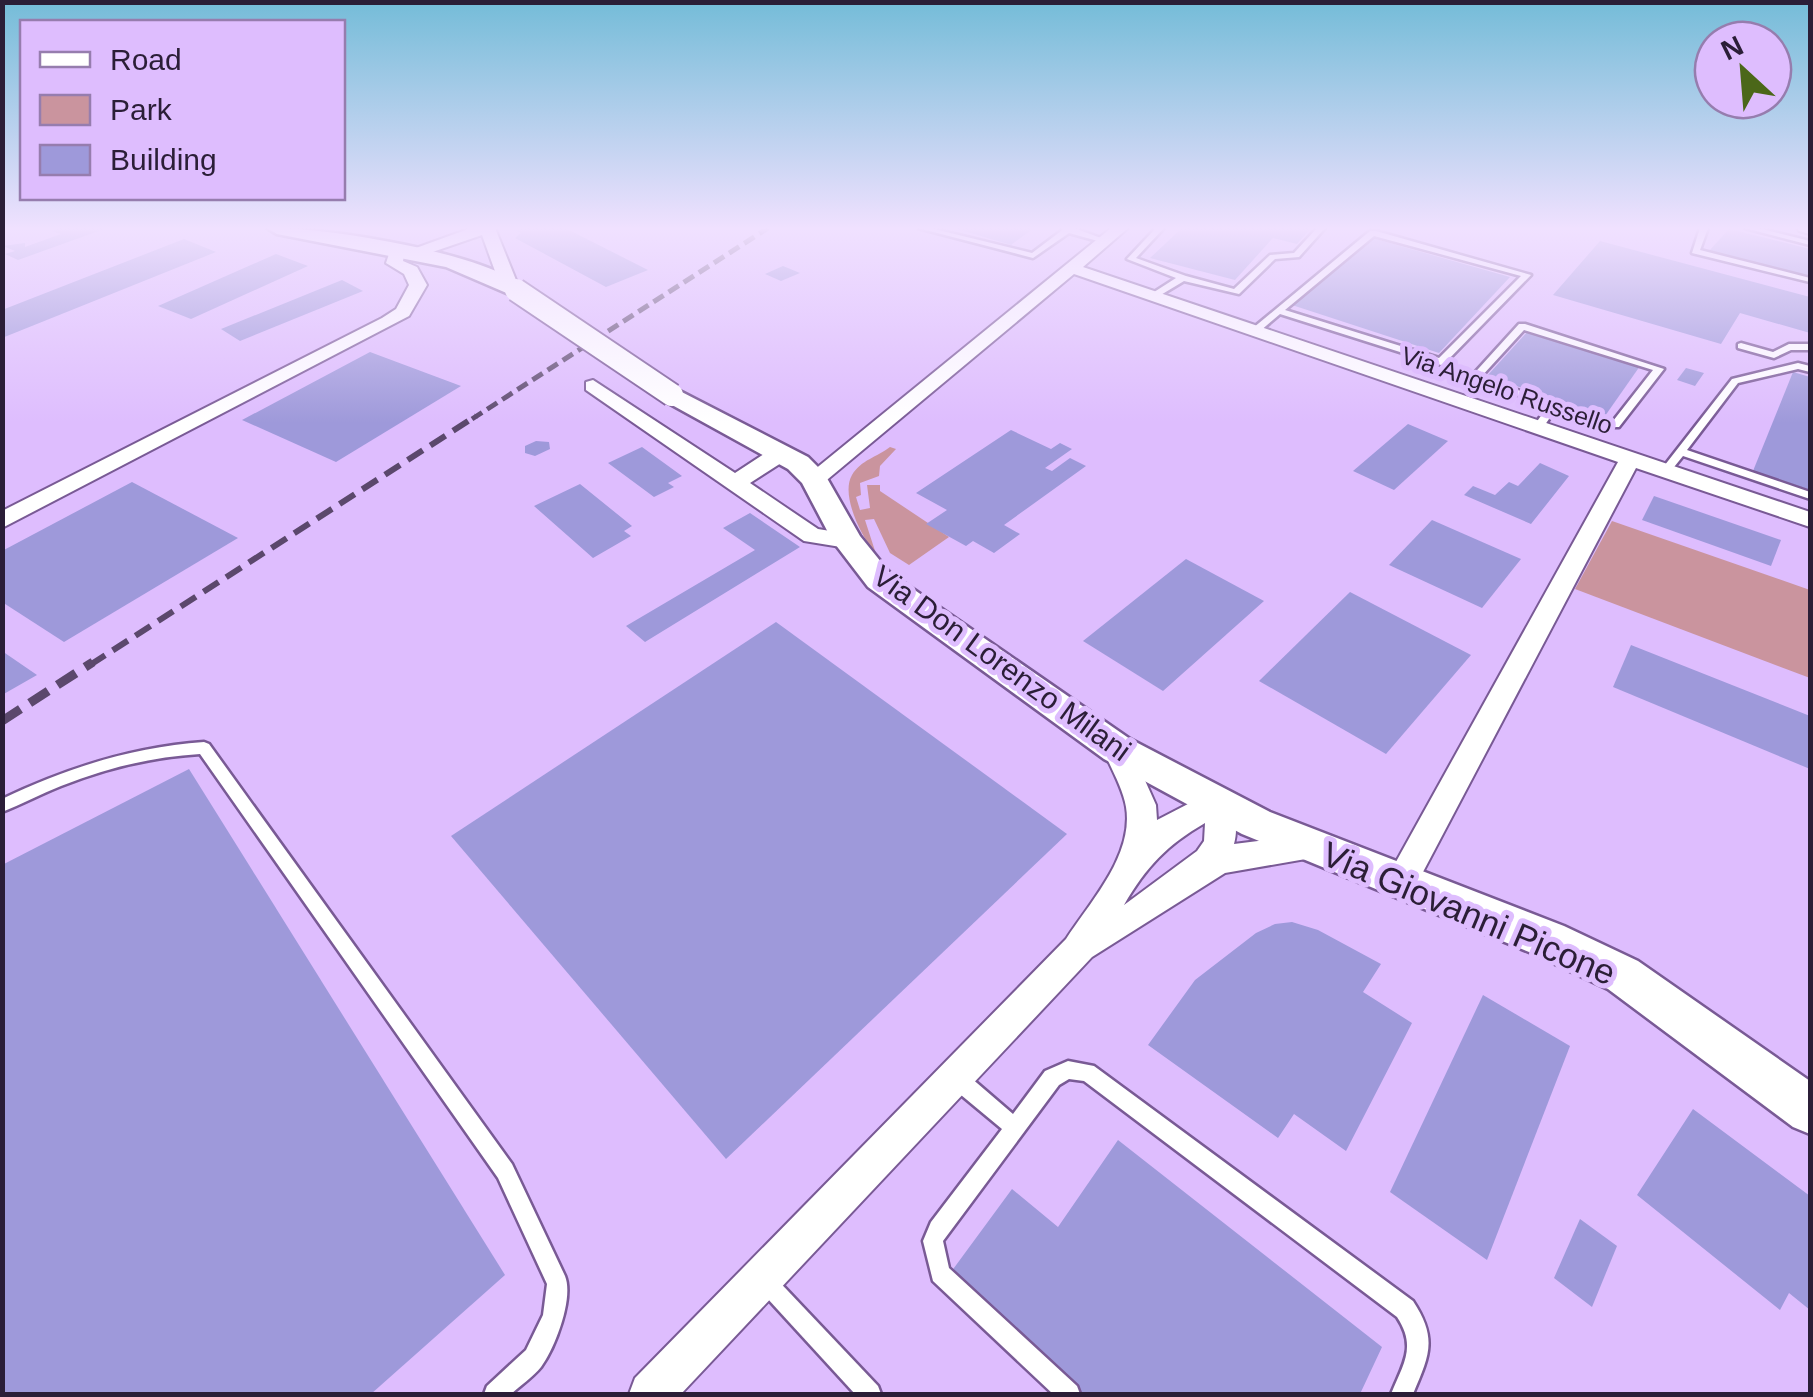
<svg xmlns="http://www.w3.org/2000/svg" width="1813" height="1397" font-family="Helvetica,sans-serif">
<style>
.green{fill:#ca949e}
.building{fill:#9e99da}
.lines{fill:none;stroke-linecap:round;stroke-linejoin:round}
.service-casing{stroke:#795a95;stroke-width:5}
.minor-casing{stroke:#795a95;stroke-width:4}
.tertiary-casing{stroke:#795a95;stroke-width:5}
.service{fill:#fff;fill-rule:evenodd}
.minor{fill:#fff;fill-rule:evenodd}
.tertiary{fill:#fff;fill-rule:evenodd}
.rail-far2{stroke:#5b486c;stroke-width:5;stroke-dasharray:12 6;stroke-linecap:butt}
.rail-far1{stroke:#5b486c;stroke-width:6;stroke-dasharray:18 9;stroke-linecap:butt}
.rail{stroke:#5b486c;stroke-width:9;stroke-dasharray:22 11;stroke-linecap:butt}
.tertiary-bridge-casing{stroke:#795a95;stroke-width:26;stroke-linecap:butt}
.tertiary-bridge{stroke:#fff;stroke-width:22}
.labels{text-anchor:middle;dominant-baseline:central;stroke-width:10;stroke-linejoin:round;paint-order:stroke}
.far-street-label{font-size:25px;fill:#2b1e37;stroke:#debdfe}
.street-label{font-size:30px;fill:#2b1e37;stroke:#debdfe}
.near-street-label{font-size:35px;fill:#2b1e37;stroke:#debdfe}
</style>
<rect width="100%" height="100%" fill="#debdfe"/>
<g class="green">
<path d="M890 447 896 449 880 466 879 476 860 483 861 495 856 497 860 510 870 508 867 485H880V491L949 537 909 565 890 553 874 519 865 520 876 554C862 538 840 495 852 475 861 460 877 457 890 447Z"/>
<path d="M1612 521 1810 590V678L1575 589Z"/>
</g>
<g class="building">
<path d="M60 228H107L18 260 5 254 15 251 3 246 25 243V247L61 234 52 231Z"/>
<path d="M526 228H565L648 270 606 287 515 238 521 233 517 231Z"/>
<path d="M954 228H1034L1011 245Z"/>
<path d="M1182 228H1311L1297 244 1273 238 1235 280 1150 258Z"/>
<path d="M1729 229 1810 249V278L1709 251Z"/>
<path d="M1372 238 1510 277 1439 353 1292 305Z"/>
<path d="M184 239 216 252 2 338V310Z"/>
<path d="M1600 241 1810 297V333L1740 313 1721 344 1553 295Z"/>
<path d="M276 254 308 266 191 319 158 306Z"/>
<path d="M783 266 800 273 781 281 765 274Z"/>
<path d="M342 280 363 291 240 341 221 329Z"/>
<path d="M1528 331 1640 366 1605 416 1487 376Z"/>
<path d="M370 352 461 386 336 462 242 420Z"/>
<path d="M1686 368 1704 373 1695 386 1677 380Z"/>
<path d="M1793 372 1810 377V490L1753 471Z"/>
<path d="M1408 424 1448 441 1394 490 1353 471Z"/>
<path d="M1011 430 1051 449 1060 443 1072 449 1045 468 1052 471 1070 458 1086 466 1004 525 1020 534 994 553 973 541 966 546 926 524 947 510 916 493Z"/>
<path d="M536 441 549 442 550 449 535 456 525 453V446Z"/>
<path d="M642 447 682 476 668 483 674 487 654 497 608 463Z"/>
<path d="M1540 463 1569 476 1531 524 1464 495 1473 486 1495 495 1509 482 1518 486Z"/>
<path d="M132 482 238 538 64 642 2 602V551Z"/>
<path d="M580 484 632 526 624 531 631 536 593 558 534 506Z"/>
<path d="M1654 496 1781 540 1771 566 1642 520Z"/>
<path d="M750 513 800 547 645 642 626 626 755 550 723 528Z"/>
<path d="M1432 520 1521 559 1482 608 1389 565Z"/>
<path d="M1186 559 1264 601 1163 691 1083 641Z"/>
<path d="M1350 592 1471 655 1386 754 1259 681Z"/>
<path d="M776 622 1067 834 726 1159 451 836Z"/>
<path d="M1631 645 1810 716V769L1613 687Z"/>
<path d="M2 651 37 675 2 695Z"/>
<path d="M189 769 505 1275 371 1394H2V865Z"/>
<path d="M1292 922 1318 930 1381 964 1363 992 1412 1023 1346 1151 1294 1114 1278 1138 1148 1045 1195 980 1256 933 1275 924Z"/>
<path d="M1483 995 1570 1046 1487 1260 1390 1192Z"/>
<path d="M1693 1109 1810 1196V1310L1789 1293 1780 1310 1637 1195Z"/>
<path d="M1118 1140 1382 1347 1360 1394H1083L951 1272 1012 1189 1058 1227Z"/>
<path d="M1580 1219 1617 1246 1592 1307 1554 1278Z"/>
</g>
<g class="lines">
<defs>
<g id="service">
<path d="M918 228H930L1032 253 1065 228H1074L1109 241 1105 243 1069 233 1033 258Z"/>
<path d="M1156 228H1164L1136 258 1186 276 1234 289 1270 255 1294 253 1317 228H1325L1299 257 1275 259 1239 294 1184 281 1154 299 1151 298V294L1176 278 1127 259Z"/>
<path d="M1700 228H1708L1700 250 1810 278V282L1692 253Z"/>
<path d="M1745 228H1758L1810 241V245Z"/>
<path d="M1370 231H1376L1531 275 1444 364 1441 365 1280 314 1259 332H1253V328ZM1374 236 1521 276 1439 358 1285 310Z"/>
<path d="M1519 324H1525L1664 369 1619 427H1611L1556 409 1542 429H1534L1533 427 1548 406 1469 379ZM1524 330 1653 370 1613 421 1480 378Z"/>
<path d="M1741 343 1773 352 1789 344H1810V350H1791L1774 358 1738 348V344Z"/>
<path d="M1798 363 1810 366V372L1798 369 1738 383 1687 450 1810 492V499L1683 456 1670 472H1662L1661 470 1732 379Z"/>
<path d="M204 742 209 744 512 1164 565 1276C574 1298 555 1348 541 1367 533 1377 520 1386 511 1394H484L487 1386 526 1350 543 1315 547 1284 498 1178 200 754C152 757 106 768 61 786 41 794 22 804 2 812V799C67 768 132 747 204 742Z"/>
<path d="M1068 1061 1094 1066 1413 1301C1438 1339 1429 1356 1413 1394H1391C1403 1364 1417 1347 1397 1317L1084 1081 1069 1079 1059 1085 943 1241 949 1268 1077 1386 1080 1394H1053L933 1281 923 1241 931 1222 1002 1129 949 1085 947 1078 949 1071 956 1069 963 1071 1013 1114 1045 1071Z"/>
<path d="M763 1269 770 1272 878 1386 881 1394H855L756 1286 753 1279 756 1272Z"/>
</g>
<g id="minor">
<path d="M471 228H495L518 285 515 289 500 285 482 235 418 257 404 255 403 261 417 267 427 285 409 316 2 528V511L382 318 396 309 409 285 404 274 386 263 391 248H403L405 252Z"/>
<path d="M1111 228H1128L1083 267 1810 512V527L1636 468 1414 889 1403 893 1392 889 1387 879 1392 869 1618 462 1074 274 822 484 814 486 803 479Z"/>
<path d="M1797 228H1810V234L1799 231Z"/>
<path d="M593 380 735 473 773 448H789V458L750 483 818 529 855 535 859 540 847 548 804 541 586 390V382Z"/>
<path d="M1117 738 1127 741 1131 749 1156 805 1157 820 1215 790 1226 793C1234 809 1239 826 1234 844L1312 834 1323 838 1328 847 1323 856 1225 873 1092 957 681 1394H629L635 1378 1066 939C1090 902 1134 855 1126 807 1123 788 1110 767 1103 749L1107 741ZM1205 823 1204 841 1197 851 1124 905C1146 867 1167 845 1205 823Z"/>
</g>
<g id="tertiary">
<path d="M267 228C319 226 492 253 527 290L516 297 446 267 277 234Z"/>
<path d="M672 387 808 457 824 473 860 536 890 573 1130 739 1270 812 1564 926 1638 961 1810 1081V1134L1793 1127 1608 989 1534 954 1242 834 1104 759 868 587 832 540 802 483 788 469 663 400 659 395 663 390Z"/>
</g>
</defs>
<use href="#service" class="service-casing"/>
<use href="#minor" class="minor-casing"/>
<use href="#tertiary" class="tertiary-casing"/>
<use href="#service" class="service"/>
<use href="#minor" class="minor"/>
<use href="#tertiary" class="tertiary"/>
<path class="rail-far2" d="M472 419 768 228"/>
<path class="rail-far1" d="M90 665 476 416"/>
<path class="rail" d="M2 721 93 662"/>
<defs>
<path id="tertiary-bridge" d="M516 290 672 395"/>
</defs>
<use href="#tertiary-bridge" class="tertiary-bridge-casing"/>
<use href="#tertiary-bridge" class="tertiary-bridge"/>
</g>
<linearGradient id="sky" x2="0" y2="1"><stop stop-color="#74bcd8"/><stop offset="0.54" stop-color="#f0e1ff"/><stop offset="1" stop-color="#f0e1ff" stop-opacity="0"/></linearGradient>
<rect width="1813" height="423" fill="url(#sky)"/>
<g class="labels">
<g class="far-street-label">
<text transform="translate(1507 390) rotate(19)">Via Angelo Russello</text>
</g>
<g class="street-label">
<text transform="translate(1002 663) rotate(36)">Via Don Lorenzo Milani</text>
</g>
<g class="near-street-label">
<text transform="translate(1469 913) rotate(23)">Via Giovanni Picone</text>
</g>
</g>
<rect width="1813" height="1397" fill="none" stroke="#2b1e37" stroke-width="10"/>
<rect x="20" y="20" width="325" height="180" fill="#debdfe" stroke="#967dae" stroke-width="2.5"/>
<rect x="40" y="52" width="50" height="15" fill="#ffffff" stroke="#967dae" stroke-width="2.5"/>
<text x="110" y="70" font-size="30" fill="#2b1e37">Road</text>
<rect x="40" y="95" width="50" height="30" fill="#ca949e" stroke="#967dae" stroke-width="2.5"/>
<text x="110" y="120" font-size="30" fill="#2b1e37">Park</text>
<rect x="40" y="145" width="50" height="30" fill="#9e99da" stroke="#967dae" stroke-width="2.5"/>
<text x="110" y="170" font-size="30" fill="#2b1e37">Building</text>
<g transform="translate(1743 70) rotate(334)"><circle r="48" fill="#debdfe" stroke="#967dae" stroke-width="2.5"/>
<path d="M0-8L18 38L0 25L-18 38Z" fill="#4b6719"/>
<text y="-15" font-size="28" font-weight="bold" text-anchor="middle" fill="#2b1e37">N</text>
</g>
</svg>
